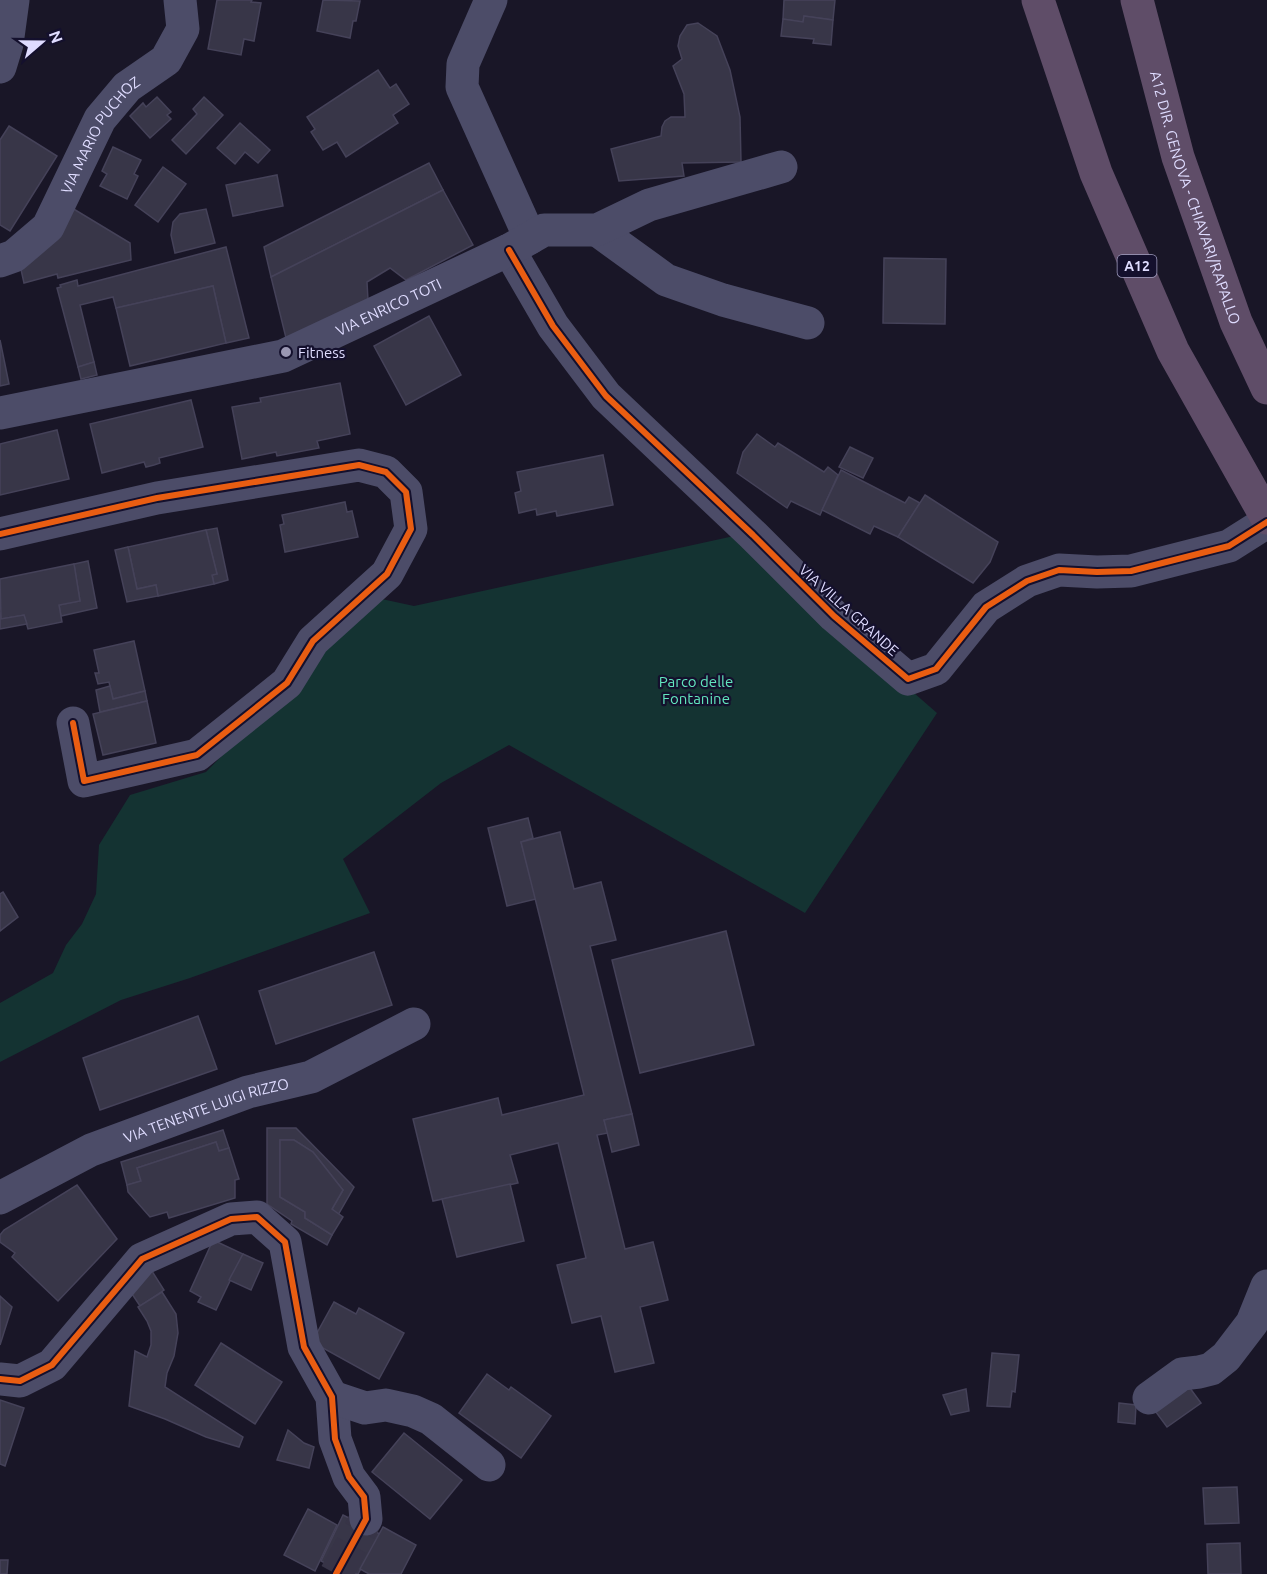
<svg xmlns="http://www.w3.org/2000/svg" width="1267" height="1574" font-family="Ubuntu,sans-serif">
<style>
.green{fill:#143332}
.building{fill:#383648;stroke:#454259;stroke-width:1.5}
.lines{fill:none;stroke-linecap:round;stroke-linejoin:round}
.minor-tunnel{stroke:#373447;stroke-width:33;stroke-dasharray:33 16;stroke-linecap:butt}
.minor{stroke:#4c4c68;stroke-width:33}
.highway{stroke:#5f4d68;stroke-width:33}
.cycleway-casing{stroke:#14102d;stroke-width:10}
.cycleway{stroke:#e95d12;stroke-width:6}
.poi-dot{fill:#9a97b3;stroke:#14102d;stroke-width:2}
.labels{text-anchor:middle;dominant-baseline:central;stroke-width:4.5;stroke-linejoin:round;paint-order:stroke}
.shield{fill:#14102d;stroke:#a29fc0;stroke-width:1.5}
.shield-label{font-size:14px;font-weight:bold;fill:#dfdcff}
.street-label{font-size:15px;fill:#dfdcff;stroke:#14102d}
.poi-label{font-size:15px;fill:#dfdcff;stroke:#14102d;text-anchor:start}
.park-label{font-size:15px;fill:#62e6be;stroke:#14102d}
</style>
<rect width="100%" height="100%" fill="#191627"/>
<path class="green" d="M734 536 937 713 805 913 509 745 441 783 343 859 370 913 190 978 121 1000 0 1062V1003L53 973 66 945 82 924 96 894 99 845 130 795 206 772 377 598 414 606Z"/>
<g class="building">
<path d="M217 0H252L251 2 261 3 254 41 244 39 241 55 208 49Z"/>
<path d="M323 0 360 1 356 21H353L350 38 317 31Z"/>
<path d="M784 0H835L833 20 804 16 803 22 783 19Z"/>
<path d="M804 16 833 20 831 45 813 43 814 39 781 36 783 19 803 22Z"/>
<path d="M698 23 717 36 730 70 740 117 741 162 682 163 684 176 619 181 611 149 661 136 662 127 665 121 671 117H685L684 94 673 66 682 59 678 46 680 36 687 25Z"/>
<path d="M378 70 390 88 396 84 409 104 393 115 398 123 346 157 337 142 323 150 311 132 315 129 307 117Z"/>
<path d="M157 97 171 112 167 115 171 119 150 138 130 116 143 103 146 107Z"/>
<path d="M204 97 223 115 186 154 172 140 197 114 193 109Z"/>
<path d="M240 123 270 150 258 163 245 152 235 164 217 148Z"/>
<path d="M9 126 57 156 10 231 0 225V140Z"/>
<path d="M113 147 141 160 134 174 138 176 127 199 100 186 107 174 102 171Z"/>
<path d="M429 163 443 190 271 277 264 247Z"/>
<path d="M163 167 186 184 158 222 135 205Z"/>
<path d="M277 175 283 206 233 216 226 185Z"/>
<path d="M443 190 473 245 406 280 390 268 367 282 368 300 286 338 271 277Z"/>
<path d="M72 208 130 243 131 260 58 278 57 274 24 283 20 265Z"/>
<path d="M206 209 215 243 175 253 171 235 173 222 180 214Z"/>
<path d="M226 247 249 338 226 343 213 286 116 308 113 297 80 305 94 362 78 367 57 288 61 287 60 285 77 280 78 286Z"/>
<path d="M884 258 946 259 945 324 883 323Z"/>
<path d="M213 286 226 343 130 366 116 308Z"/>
<path d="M429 316 461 375 406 405 374 346Z"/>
<path d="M0 340 9 384 0 386Z"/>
<path d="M94 362 97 375 81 379 78 367Z"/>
<path d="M340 383 350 434 317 441 319 448 277 456 276 452 242 459 232 407 261 402 260 398Z"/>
<path d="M191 400 203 447 159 458 160 463 154 465 146 467 144 462 102 473 90 424Z"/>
<path d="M57 430 69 479 0 495V444Z"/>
<path d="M757 434 775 447 778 443 824 472 828 467 838 475 820 515 791 501 787 508 737 473 743 452Z"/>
<path d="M850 447 873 458 863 478 839 467Z"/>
<path d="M603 455 613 505 557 516 556 511 537 515 536 509 519 513 515 493 521 491 517 472Z"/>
<path d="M841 470 905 503 909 497 920 503 898 537 874 526 870 534 822 510Z"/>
<path d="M925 495 998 542 990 562 973 583 898 537Z"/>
<path d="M345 502 347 512 352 511 358 537 285 552 280 525 284 524 282 515Z"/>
<path d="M217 528 228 580 214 584 212 575 217 574 206 530Z"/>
<path d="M206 530 217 574 212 575 214 584 158 596 156 585 137 589 128 547Z"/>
<path d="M128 547 137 589 156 585 158 596 127 602 115 550Z"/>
<path d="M88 561 97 608 61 616 59 605 80 601 74 564Z"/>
<path d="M74 564 80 601 59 605 62 622 28 629 24 615 1 619 0 579Z"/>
<path d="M0 612 1 619 24 615 27 624 0 629Z"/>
<path d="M134 641 145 691 113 699 109 682 98 684 95 673H99L94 650Z"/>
<path d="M110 686 113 699 145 691 147 701 100 712 96 690Z"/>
<path d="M147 701 156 743 103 755 93 714Z"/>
<path d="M528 818 533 838 521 842 536 899 507 906 488 828Z"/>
<path d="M560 832 574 889 601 882 616 940 590 946 632 1114 604 1120 608 1133 597 1135 625 1249 653 1242 668 1300 640 1307 654 1363 615 1372 601 1316 572 1323 557 1265 586 1258 558 1143 510 1155 518 1183 433 1201 413 1119 498 1098 502 1115 584 1095 521 842Z"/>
<path d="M3 892 18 917 0 931V894Z"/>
<path d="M726 931 754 1045 640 1073 612 960Z"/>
<path d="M374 952 392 1005 276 1044 259 991Z"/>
<path d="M198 1016 217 1069 100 1110 83 1058Z"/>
<path d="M632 1114 639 1145 612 1152 604 1120Z"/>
<path d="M267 1128H296L354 1187 338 1215 332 1209 343 1190 313 1152 294 1140H280V1197L305 1212V1218L332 1235 327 1245 291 1224 292 1221 267 1204Z"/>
<path d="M223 1130 229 1148 219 1151 216 1142 137 1168 141 1181 127 1185 121 1162Z"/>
<path d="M280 1140H294L313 1152 343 1190 332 1209 343 1217 332 1235 305 1218V1212L280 1197Z"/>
<path d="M216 1142 219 1151 229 1148 239 1179 235 1180V1198L169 1218 167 1212 150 1217 128 1192 127 1185 141 1181 137 1168Z"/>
<path d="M510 1184 524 1241 457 1257 442 1199Z"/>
<path d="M77 1185 117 1239 58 1301 12 1257 15 1253 0 1242V1235L4 1230Z"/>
<path d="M213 1240 243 1254 216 1310 198 1302 201 1297 190 1291Z"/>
<path d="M243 1254 263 1263 251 1290 229 1280Z"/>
<path d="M150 1268 164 1290 140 1306 126 1285Z"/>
<path d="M162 1292 176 1314 178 1333 174 1356 167 1373 165 1387 243 1437 239 1447 206 1437 165 1419 129 1406 135 1351 147 1357 151 1345V1331L147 1321 138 1307Z"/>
<path d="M0 1296 12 1307 0 1345Z"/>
<path d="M334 1302 356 1314 359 1308 404 1333 379 1379 312 1342Z"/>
<path d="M221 1343 282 1382 255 1424 195 1385Z"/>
<path d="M992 1353 1019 1355 1015 1392 1012 1391 1010 1407 987 1406Z"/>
<path d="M487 1374 509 1390 511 1387 551 1416 521 1458 459 1413Z"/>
<path d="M1184 1380 1201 1403 1167 1427 1150 1404Z"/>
<path d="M966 1389 969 1411 951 1415 943 1395Z"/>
<path d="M0 1400 24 1408 5 1466 0 1464Z"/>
<path d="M1119 1403 1136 1405 1135 1424 1118 1422Z"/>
<path d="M288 1430 304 1443 314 1447 309 1468 277 1460Z"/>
<path d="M404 1433 462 1480 430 1519 372 1472Z"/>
<path d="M1237 1487 1239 1523 1205 1524 1203 1488Z"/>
<path d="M308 1509 337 1525 315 1571 284 1555Z"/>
<path d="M343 1515 380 1534 358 1574H345L321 1561Z"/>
<path d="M383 1527 416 1545 401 1574H369L360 1569Z"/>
<path d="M1240 1543 1241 1574H1208L1207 1544Z"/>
<path d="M0 1560H8L7 1574H0Z"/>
</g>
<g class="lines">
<path class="minor-tunnel" d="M336 1574 366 1519"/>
<g class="minor">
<path d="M491 0 463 64 462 87 530 238"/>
<path d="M0 67 7 44 13 0"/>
<path d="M597 230 666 280 723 300 808 323"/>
<path d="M509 250 553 326 606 396 753 535 834 616 908 679 936 669 986 607 1027 581 1059 570 1097 572 1131 571 1229 546 1267 522"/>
<path id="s1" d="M0 261 14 256 48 227 100 119 127 87 166 60 183 29 180 0"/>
<path id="s2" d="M0 413 283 356 509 250 544 230H597L649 205 781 167"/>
<path d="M0 534 157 498 359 465 386 472 406 492 411 529 387 574 313 641 287 683 197 755 84 781 73 723"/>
<path id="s3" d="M0 1198 91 1150 248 1092 311 1077 414 1024"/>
<path d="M0 1379 20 1381 52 1365 142 1259 231 1219 257 1217 285 1242 304 1347 332 1397 335 1439 349 1477 364 1497 366 1519"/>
<path d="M332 1397 365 1408 386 1405 413 1411 431 1419 489 1465"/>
<path d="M1149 1398 1182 1374 1199 1372 1211 1369 1226 1357 1252 1323 1267 1286"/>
</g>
<g class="highway">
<path d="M1038 0 1096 173 1173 351 1267 518"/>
<path id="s4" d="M1137 0 1178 157 1236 322 1267 388"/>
</g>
<defs>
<g id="cycleway">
<path d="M509 250 553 326 606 396 753 535 834 616 908 679 936 669 986 607 1027 581 1059 570 1097 572 1131 571 1229 546 1267 522"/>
<path d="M0 534 157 498 359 465 386 472 406 492 411 529 387 574 313 641 287 683 197 755 84 781 73 723"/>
<path d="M0 1379 20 1381 52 1365 142 1259 231 1219 257 1217 285 1242 304 1347 332 1397 335 1439 349 1477 364 1497 366 1519 336 1574"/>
</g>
</defs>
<use href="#cycleway" class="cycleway-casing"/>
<use href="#cycleway" class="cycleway"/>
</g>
<circle class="poi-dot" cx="286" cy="352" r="6"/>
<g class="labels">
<rect class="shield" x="1117.5" y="255" width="39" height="22" rx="4.5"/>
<g class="shield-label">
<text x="1137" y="266">A12</text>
</g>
<g class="street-label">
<text stroke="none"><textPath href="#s1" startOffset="166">VIA MARIO PUCHOZ</textPath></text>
<text stroke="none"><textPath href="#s4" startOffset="206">A12 DIR. GENOVA - CHIAVARI/RAPALLO</textPath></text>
<text stroke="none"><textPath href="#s2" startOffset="405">VIA ENRICO TOTI</textPath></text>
<text transform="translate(849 610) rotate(42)">VIA VILLA GRANDE</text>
<text stroke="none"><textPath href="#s3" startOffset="225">VIA TENENTE LUIGI RIZZO</textPath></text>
</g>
<g class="poi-label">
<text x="298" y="352">Fitness</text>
</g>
<g class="park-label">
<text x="696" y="681">Parco delle<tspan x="696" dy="17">Fontanine</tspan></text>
</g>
</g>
<g transform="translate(42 42) rotate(70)" stroke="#14102d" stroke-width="4.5" paint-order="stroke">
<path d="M0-4.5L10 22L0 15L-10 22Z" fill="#dfdcff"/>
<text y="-9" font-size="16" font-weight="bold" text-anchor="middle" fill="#dfdcff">N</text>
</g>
</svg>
